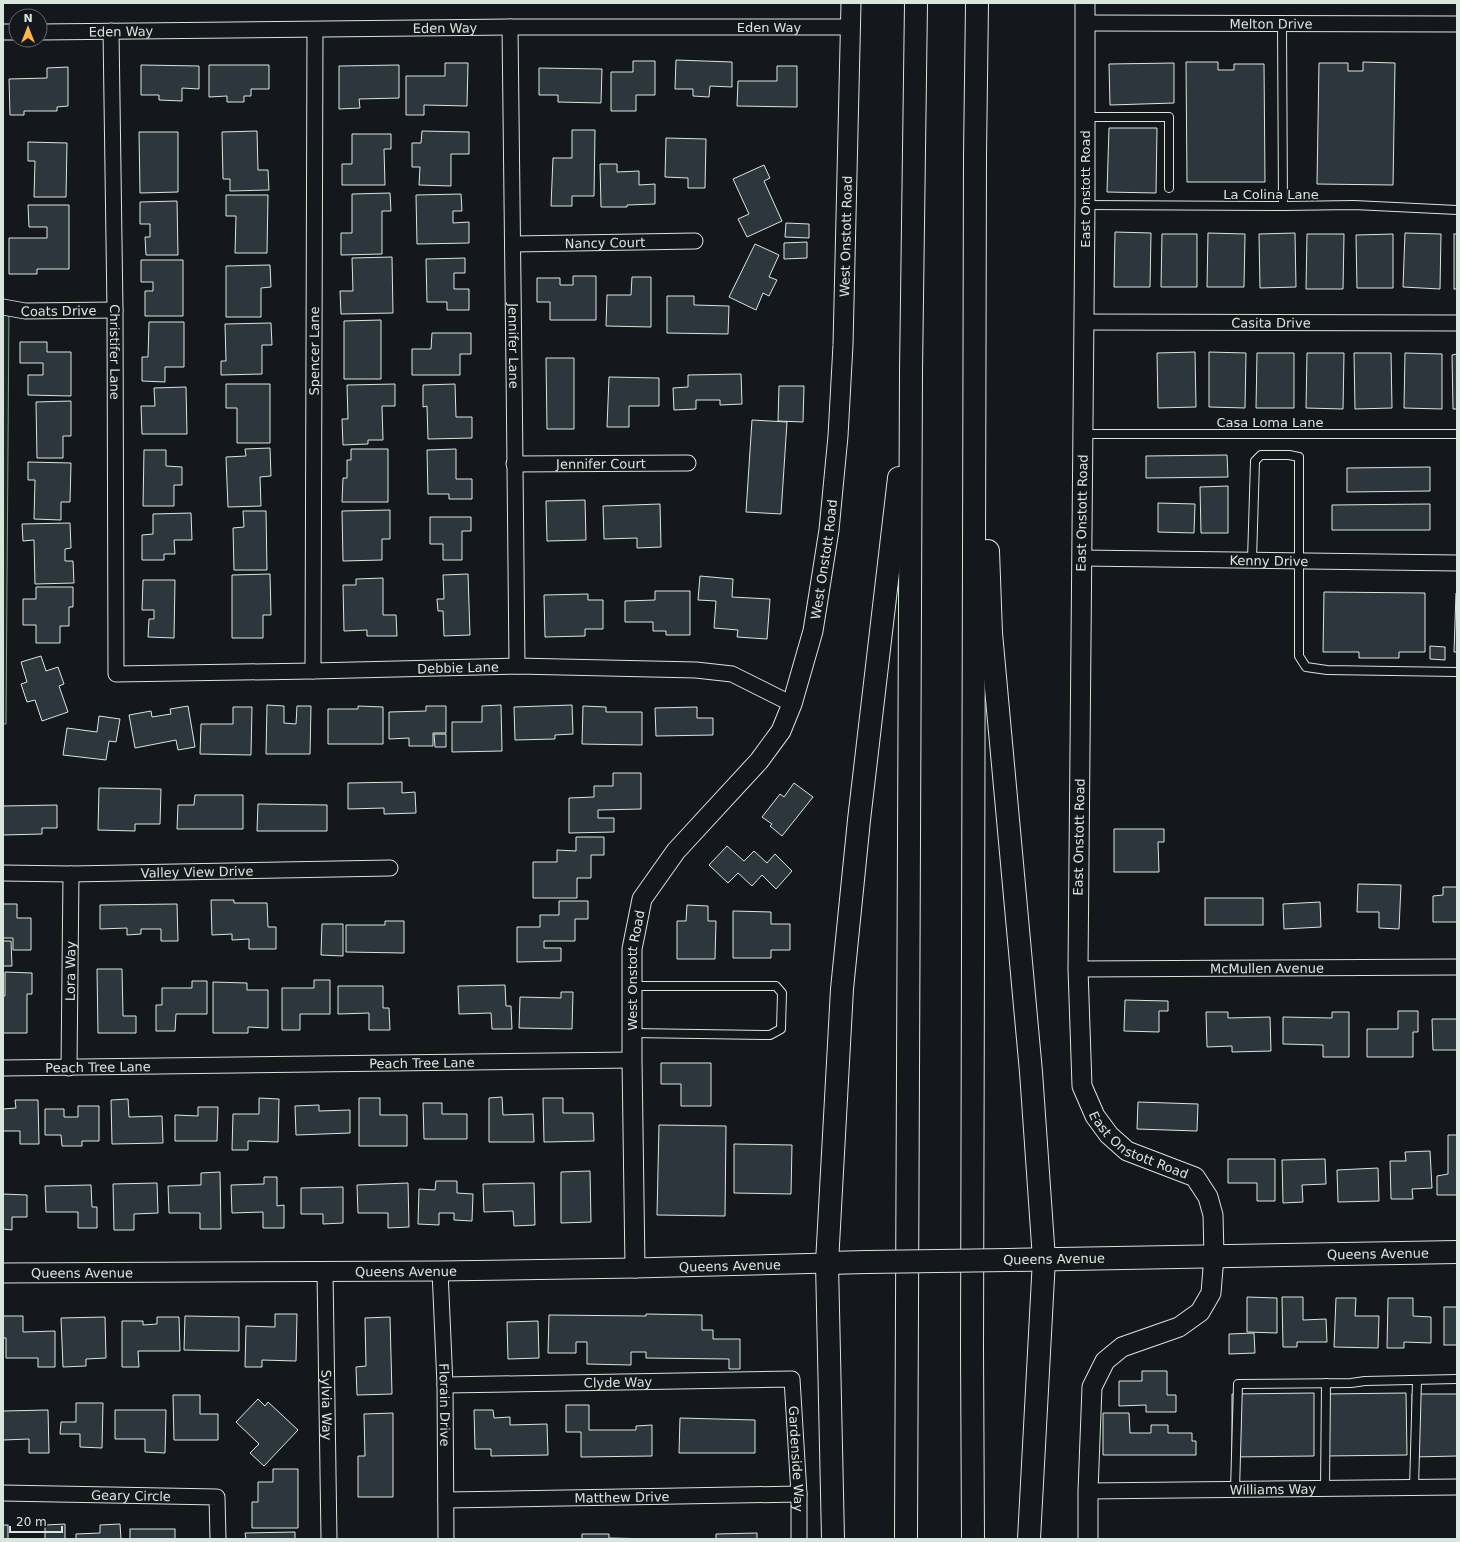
<svg xmlns="http://www.w3.org/2000/svg" width="1460" height="1542" font-family="'DejaVu Sans',sans-serif">
<style>
.green{fill:#1a2d24;stroke:#939e99}
.building{fill:#2c363c;stroke:#d8e6dc}
.lines{fill:none;stroke-linecap:round;stroke-linejoin:round}
.service-casing{stroke:#d8e6dc;stroke-width:10}
.minor-casing{stroke:#d8e6dc;stroke-width:17}
.tertiary-casing{stroke:#d8e6dc;stroke-width:21}
.secondary-casing{stroke:#d8e6dc;stroke-width:24}
.motorway-casing{stroke:#d8e6dc;stroke-width:24}
.service{stroke:#14181c;stroke-width:8}
.minor{stroke:#14181c;stroke-width:15}
.tertiary{stroke:#14181c;stroke-width:19}
.secondary{stroke:#14181c;stroke-width:22}
.motorway{stroke:#14181c;stroke-width:22}
.secondary-bridge-casing{stroke:#d8e6dc;stroke-width:24;stroke-linecap:butt}
.secondary-bridge{stroke:#14181c;stroke-width:22}
.labels{text-anchor:middle;dominant-baseline:central;stroke-width:3;stroke-linejoin:round;paint-order:stroke}
.street-label{font-size:13px;fill:#d8e6dc;stroke:#14181c}
</style>
<rect width="100%" height="100%" fill="#14181c"/>
<path class="green" d="M3 307 9 308 6 724H3Z"/>
<g class="building">
<path d="M676 60 732 62V87L710 86 709 97 693 96V89H675Z"/>
<path d="M633 61H655V95H636V111H611V72H633Z"/>
<path d="M1186 62H1218V70H1234V64H1264L1265 182H1187Z"/>
<path d="M1363 62 1395 63 1393 185 1317 184 1319 63H1348V71H1363Z"/>
<path d="M445 63H468L467 106 424 105V115H406V76H445Z"/>
<path d="M1174 63V103L1110 105 1109 64Z"/>
<path d="M141 65 199 66V89L182 88V101L159 100V95H141Z"/>
<path d="M209 65H269V89H251V96H244V102H227V96L209 97Z"/>
<path d="M399 65V98L359 99 360 108 339 109V66Z"/>
<path d="M777 66H797V107L737 106 738 81H777Z"/>
<path d="M68 67V106L57 107V111H24V115H10L9 79 47 78V68Z"/>
<path d="M539 68 602 69 601 103 558 102V95H539Z"/>
<path d="M1109 128H1157L1156 193 1107 192Z"/>
<path d="M572 130H595L594 196H572V206H551L553 158H572Z"/>
<path d="M257 131 258 170H268L269 190 230 191V179H223L222 132Z"/>
<path d="M422 131 469 132V154H451V186L419 185 420 167H412V143H421Z"/>
<path d="M139 132H178V192L140 193Z"/>
<path d="M352 134H391V149H384L385 185H342V164H352Z"/>
<path d="M666 138 706 139 705 188H688V178L665 177Z"/>
<path d="M28 142 67 143 66 197H34L35 161H28Z"/>
<path d="M600 164H617V172L639 171V185L655 184V204L627 205V207H601Z"/>
<path d="M764 165 770 178 764 181 782 221 747 237 738 219 749 214 733 179Z"/>
<path d="M390 193 391 211H382V254L341 255V233H352V194Z"/>
<path d="M461 194 462 211H453V223L469 222V243L417 244 416 195Z"/>
<path d="M226 195H268L267 253H235L236 216H226Z"/>
<path d="M177 201 178 255H146L145 237H150V224H140V202Z"/>
<path d="M28 205H69V269H37V274H9V238H47V227H29Z"/>
<path d="M786 223 809 224V238L785 237Z"/>
<path d="M1115 232 1151 233 1150 287H1114Z"/>
<path d="M1208 233 1245 234 1244 287H1207Z"/>
<path d="M1295 233 1296 287 1260 288 1259 234Z"/>
<path d="M1405 233 1441 234 1440 289 1403 287Z"/>
<path d="M1162 234H1197V287H1161Z"/>
<path d="M1307 234H1344L1343 289H1306Z"/>
<path d="M1393 234V288H1357L1356 235Z"/>
<rect x="1454" y="234" width="3" height="55"/>
<path d="M807 242V258L784 259V243Z"/>
<path d="M755 244 779 255 769 277 777 280 769 296 763 293 756 310 729 297Z"/>
<path d="M392 257 393 313 341 314 340 291H353L352 258Z"/>
<path d="M465 258V273H454V289H469V310H447V302H427L426 259Z"/>
<path d="M141 260H183V316H145V291H153V282H141Z"/>
<path d="M270 265 271 287 261 288V317H226V266Z"/>
<path d="M573 276H596V320H550V302H537V278H560V285H573Z"/>
<path d="M632 277H651V327L606 326 607 295H631Z"/>
<path d="M667 296H694V305L729 306 728 334 667 333Z"/>
<path d="M381 320V379H344V321Z"/>
<path d="M149 322H184V367H165V382L142 381V357H148Z"/>
<path d="M271 323 272 345H262V374L221 375V361H226L225 324Z"/>
<path d="M432 333H471V354H460V375H412V349H431Z"/>
<path d="M20 342H47V352H71V396L28 395V375H43V363H20Z"/>
<path d="M1195 352 1196 407 1158 408 1157 353Z"/>
<path d="M1209 352 1246 353 1245 408 1209 407Z"/>
<path d="M1257 353H1294V408H1256Z"/>
<path d="M1307 353H1344L1343 409 1306 408Z"/>
<path d="M1354 353H1391L1392 408 1355 409Z"/>
<path d="M1405 353 1442 354V409L1404 408Z"/>
<path d="M1457 354V409H1453L1452 355Z"/>
<path d="M546 358H574V429H547Z"/>
<path d="M741 374 742 404 720 405V400H696V409L674 410 673 388 688 387V375Z"/>
<path d="M609 377 659 378V406H629V427H607Z"/>
<path d="M226 384H270V443H237V408H226Z"/>
<path d="M395 384V406H382L383 440H368V444L343 445 342 419H348L347 385Z"/>
<path d="M455 384 456 417H472V438L428 439 427 406 423 407V385Z"/>
<path d="M779 386H804L803 422 778 421Z"/>
<path d="M186 387 187 434H142L141 406H155L154 388Z"/>
<path d="M71 401V436H63V458H37L36 402Z"/>
<path d="M752 420 787 422 781 514 746 512Z"/>
<path d="M270 448 271 476 260 477 261 506 228 507 226 457 246 456 245 449Z"/>
<path d="M351 449H388V502H342L343 478H347V460H351Z"/>
<path d="M456 449V479H472V499H449V494H428L427 450Z"/>
<path d="M144 450H166V466L182 467V485H174V506H143Z"/>
<path d="M1227 455 1228 477 1146 478V456Z"/>
<path d="M28 462 71 463 70 502H61V520L34 519 35 480H28Z"/>
<path d="M1430 467V491L1347 492V468Z"/>
<path d="M1228 486V533H1201L1200 487Z"/>
<path d="M585 500 586 540 547 541 546 501Z"/>
<path d="M1158 503 1195 504 1194 533 1158 532Z"/>
<path d="M660 504 661 547 637 548V538L604 539 603 506Z"/>
<path d="M1430 504V530H1332V505Z"/>
<path d="M390 510V539H382V560L343 561 342 511Z"/>
<path d="M243 511H266L267 570H234L233 528 244 527Z"/>
<path d="M191 513 192 540H174L175 554H164V560H142V535L153 534V514Z"/>
<path d="M430 517H471V531H462V560H443V544H430Z"/>
<path d="M70 523 71 548 65 549V561H73L74 583 35 584 34 540 23 541 22 524Z"/>
<path d="M270 574 271 615H263V638H232V575Z"/>
<path d="M468 574 470 635 444 636 443 611H438L437 599H444L443 575Z"/>
<path d="M700 576 733 579 732 597 770 599 767 639 737 637 738 630 714 628 716 601 698 600Z"/>
<path d="M383 578V615H396L397 636H367V630L344 631 343 585H356V579Z"/>
<path d="M143 580H175L174 638 148 637 149 619H154V610H142Z"/>
<path d="M36 587H73V607H69V626H60V643H36V625H23V599H36Z"/>
<path d="M655 591H690V635H666V631H653V622H625V601L655 600Z"/>
<path d="M1324 592 1425 593V652H1399V658H1359V652H1323Z"/>
<path d="M1456 593H1457V652H1454Z"/>
<path d="M588 594V600H603V629H585V636L545 637 544 595Z"/>
<path d="M1430 646 1445 647V660L1430 659Z"/>
<path d="M41 656 46 671 58 667 64 684 59 686 68 712 42 721 35 700 27 702 21 684 27 682 21 662Z"/>
<path d="M267 705 284 706V723L296 724 297 706H311L310 754H266Z"/>
<path d="M501 705 502 751 452 752V722H482V706Z"/>
<path d="M572 705 573 734 555 735V739L515 740 514 707Z"/>
<path d="M188 706 195 747 178 750 176 740 135 748 129 715 151 711 152 717 171 714 170 709Z"/>
<path d="M358 706 383 707V744H328V709H358Z"/>
<path d="M426 706H446V733H433V746H409V738L389 739V712L426 711Z"/>
<path d="M583 706 606 707V712H642V745L582 744Z"/>
<path d="M233 707H252L251 755 200 754 201 724H233Z"/>
<path d="M697 707V718H713V735L656 736 655 708Z"/>
<path d="M99 716 120 719 116 742 109 741 106 760 63 755 67 728 97 732Z"/>
<path d="M434 734H446V747H435Z"/>
<path d="M613 773H641V809L598 810V818H614V832L569 833V798L594 797V786H613Z"/>
<path d="M402 782V793L415 792 416 813 384 814V808L348 809V783Z"/>
<path d="M794 783 813 797 782 836 770 826 772 824 762 817 780 794 784 797Z"/>
<path d="M99 788 161 789 160 824H135V831L98 830Z"/>
<path d="M195 795H243V829H177L178 805H194Z"/>
<path d="M258 804 327 805V831H257Z"/>
<path d="M57 805V828H42V834L3 835V806Z"/>
<path d="M1114 829H1164V842H1158L1159 872H1114Z"/>
<path d="M576 837H604V855H591V878H577V898H533V862H557V850L576 851Z"/>
<path d="M727 846 744 861 754 851 767 863 775 854 792 871 776 889 762 875 752 886 738 873 728 883 709 865Z"/>
<path d="M1358 884 1401 885 1399 929 1379 928V912H1357Z"/>
<path d="M1443 887H1457V922H1433V896L1443 895Z"/>
<rect x="1205" y="898" width="58" height="27"/>
<path d="M211 900H234V903H267L268 927H276V949H249V939L232 940V934L212 935Z"/>
<path d="M559 901H588V919H575V941H544V948H561V961L517 962V927H540V915H559Z"/>
<path d="M1320 902 1321 927 1284 929 1283 904Z"/>
<path d="M3 904H17V918H31V950H13V938H3Z"/>
<path d="M177 904 178 941H161V929H141V934L127 935V928L100 929V905Z"/>
<path d="M687 905 708 906V921H716L715 959H677V921H686Z"/>
<path d="M733 911 771 912V924H790V950H771V958H733Z"/>
<path d="M385 921H404V953L346 952V925H385Z"/>
<path d="M322 924H343V956L321 955Z"/>
<path d="M3 941H11L12 966H3Z"/>
<path d="M97 969H122L123 1016H136V1033H98Z"/>
<path d="M5 972 32 973V994H27V1033H3V996H5Z"/>
<path d="M314 980H330V1014H300V1030H282V988H314Z"/>
<path d="M192 981H207V1014H176L175 1031H156V1005H162V988H192Z"/>
<path d="M213 982 247 983V990H268V1028L248 1027V1033H213Z"/>
<path d="M505 985 506 1006H511L512 1029H492L491 1013 459 1014 458 986Z"/>
<path d="M338 986H383V1008H389L390 1030H369V1013L338 1014Z"/>
<path d="M561 992H573L572 1029 519 1028 520 997 561 998Z"/>
<path d="M1125 1000 1168 1001V1011H1159V1032L1124 1031Z"/>
<path d="M1398 1011H1418V1032H1413V1057H1367V1029H1398Z"/>
<path d="M1206 1012H1228V1018L1270 1017 1271 1051 1232 1052V1046L1207 1047Z"/>
<path d="M1332 1012H1349V1057H1323V1045L1283 1044V1017L1332 1018Z"/>
<path d="M1432 1019H1457V1050H1433Z"/>
<path d="M661 1063H711V1106H681V1084H661Z"/>
<path d="M502 1097 503 1115 533 1114 534 1142H489V1098Z"/>
<path d="M259 1098 279 1099 278 1142 248 1141V1150H232L233 1114H259Z"/>
<path d="M359 1098H380V1115H407V1146H359Z"/>
<path d="M543 1098H563V1113H593L594 1141 544 1142Z"/>
<path d="M128 1099 129 1117 162 1116 163 1143 112 1144 111 1100Z"/>
<path d="M15 1100H38L39 1144H20V1131H3V1109L16 1108Z"/>
<path d="M1138 1102 1198 1104 1197 1131 1137 1129Z"/>
<path d="M423 1103H442V1114H467V1139H424Z"/>
<path d="M319 1105V1111L350 1110V1133L296 1135 295 1106Z"/>
<path d="M78 1106H99V1141H82V1146H62L61 1135H45V1109H64V1117H78Z"/>
<path d="M198 1107H218L217 1141H175V1115L198 1116Z"/>
<path d="M659 1125 726 1126 725 1216 657 1215Z"/>
<path d="M1448 1135H1457V1195H1437V1176L1448 1174Z"/>
<path d="M734 1144 792 1145 791 1194 734 1193Z"/>
<path d="M1430 1151 1432 1188 1412 1189 1413 1199H1391L1390 1161H1406L1405 1152Z"/>
<path d="M1228 1159H1275V1201H1257V1183H1228Z"/>
<path d="M1325 1159 1326 1184 1302 1185 1303 1202 1283 1203 1282 1160Z"/>
<path d="M1378 1168 1379 1201 1338 1202 1337 1170Z"/>
<path d="M590 1171 591 1222 561 1223V1172Z"/>
<path d="M220 1172 221 1229H200V1213H169L168 1186 201 1185V1173Z"/>
<path d="M264 1177H277V1206L284 1205V1228H263V1212L232 1213 231 1185 264 1184Z"/>
<path d="M436 1181H457V1193L473 1194 472 1221 454 1220V1213H439V1225L418 1224 419 1189 435 1190Z"/>
<path d="M157 1183 158 1213 134 1214V1230H114L113 1184Z"/>
<path d="M408 1183 409 1227 388 1228V1213H358L357 1185Z"/>
<path d="M534 1183 535 1225 514 1226 513 1211 484 1212 483 1184Z"/>
<path d="M91 1185 92 1207H97V1228H78V1212H46L45 1186Z"/>
<path d="M343 1187V1223L323 1224V1214H301V1188Z"/>
<path d="M3 1194 27 1195V1217H12V1230L3 1229Z"/>
<path d="M1247 1297 1277 1298V1333L1247 1332Z"/>
<path d="M1282 1297H1303V1320L1326 1319 1327 1342H1297V1347H1283Z"/>
<path d="M1336 1298H1356L1355 1316H1379L1378 1348 1334 1347Z"/>
<path d="M1388 1298H1413V1316L1431 1317V1343L1404 1342V1348H1387Z"/>
<rect x="1444" y="1307" width="13" height="38"/>
<path d="M275 1314H297L296 1361 262 1360V1367H245L246 1326 275 1327Z"/>
<path d="M646 1314 702 1315V1330H713V1339H740V1369H729V1359L646 1358V1352H631V1365L587 1364V1342H576V1353H548L549 1315 646 1316Z"/>
<path d="M3 1316H23V1332L55 1331V1367H38V1358H6V1338H3Z"/>
<path d="M185 1316 239 1317V1351L184 1350Z"/>
<path d="M105 1317 106 1358 86 1359V1366L63 1367 61 1318Z"/>
<path d="M157 1317H179L180 1351H138L139 1367H122V1321H143V1325L157 1324Z"/>
<path d="M390 1317 392 1394 357 1395 356 1367 366 1366 365 1318Z"/>
<path d="M538 1321 539 1358 508 1359 507 1322Z"/>
<path d="M1254 1333 1255 1353 1229 1354V1334Z"/>
<path d="M1142 1371H1167V1395H1176V1412H1146V1405L1119 1406V1381H1142Z"/>
<path d="M1314 1393V1456L1232 1457V1394Z"/>
<path d="M1406 1393 1407 1455 1325 1456 1324 1394Z"/>
<path d="M1412 1394H1457V1456L1413 1457Z"/>
<path d="M173 1395H200V1414H218V1440H174Z"/>
<path d="M258 1399 265 1406 268 1402 298 1430 264 1466 250 1453 259 1444 236 1422Z"/>
<path d="M76 1403H103L102 1448 80 1447V1434H60L61 1422H76Z"/>
<path d="M566 1405H589V1430H636V1426L652 1425V1456L581 1457V1432H566Z"/>
<path d="M48 1410 49 1453H29V1439L3 1440V1411Z"/>
<path d="M115 1410H166L165 1453 145 1452V1439H115Z"/>
<path d="M474 1410H493L494 1418 510 1417V1425L547 1424 548 1455 491 1456V1449H475Z"/>
<path d="M393 1413V1497H358V1456H365L364 1414Z"/>
<path d="M1103 1413H1129L1130 1433H1151V1425H1168V1433H1192V1441H1196V1455H1103Z"/>
<path d="M680 1418 755 1420V1453H679Z"/>
<path d="M273 1469H298V1528H252V1502H258V1482H273Z"/>
<path d="M65 1524V1539H45V1525Z"/>
<path d="M120 1524 121 1539H76V1534L100 1533V1525Z"/>
<rect x="3" y="1525" width="5" height="14"/>
<rect x="130" y="1529" width="45" height="10"/>
<path d="M295 1532V1539H246L245 1533Z"/>
<path d="M757 1533V1539H716V1534Z"/>
<path d="M582 1534H609V1538L655 1539H582Z"/>
</g>
<g class="lines">
<defs>
<g id="service">
<path d="M1282 23 1283 206"/>
<path d="M1085 117H1169V188"/>
<path d="M1085 205 1283 206 1354 205 1457 210"/>
<path d="M1083 434H1457"/>
<path d="M1252 560 1255 461 1261 455H1289L1299 457V656L1306 667 1327 670 1457 672"/>
<path d="M632 1033 770 1035 781 1029 782 993 776 986H632"/>
<path d="M1414 1488 1417 1380"/>
<path d="M1325 1489 1326 1383"/>
<path d="M1235 1490 1238 1384 1351 1383 1365 1381 1457 1379"/>
</g>
<g id="minor">
<path id="s1" d="M1085 23 1457 24"/>
<path id="s2" d="M510 27C514 240 514 453 517 666"/>
<path id="s3" d="M111 31 115 310 116 674 313 671 517 666 696 670 732 674 792 704"/>
<path d="M3 32H16"/>
<path id="s4" d="M40 32 510 27H851"/>
<path id="s5" d="M514 244 695 241"/>
<path id="s6" d="M3 307 25 311 115 310"/>
<path id="s7" d="M1084 322 1457 323"/>
<path id="s8" d="M514 464 688 463"/>
<path id="s9" d="M1082 558 1457 563"/>
<path id="s10" d="M313 671 315 30"/>
<path id="s11" d="M3 873 71 874 390 868"/>
<path id="s12" d="M1078 969 1457 967"/>
<path id="s13" d="M3 1068 632 1060"/>
<path id="s14" d="M69 1068 71 874"/>
<path id="s15" d="M325 1271 329 1539"/>
<path id="s16" d="M440 1271 445 1385 446 1539"/>
<path id="s17" d="M445 1385 792 1379 799 1494V1539"/>
<path id="s18" d="M1088 1491 1457 1487"/>
<path id="s19" d="M3 1493 217 1497 218 1539"/>
<path id="s20" d="M446 1500 799 1494"/>
</g>
<g id="tertiary">
<path id="s21" d="M1085 3V205L1078 969 1082 1086 1095 1116 1109 1135 1127 1151 1195 1177 1208 1197 1213 1215 1214 1256 1211 1293 1200 1312 1179 1327 1122 1347 1105 1361 1092 1387 1088 1491V1539"/>
<path id="s22" d="M635 1268 632 1060V949L642 899 676 851 759 761 781 731 792 704 813 631 829 530 838 436 843 345 851 3"/>
<path id="s23" d="M3 1273 440 1271 635 1268 827 1263"/>
</g>
<g id="secondary">
<path id="s24" d="M1009 1260 1457 1252"/>
<path d="M827 1263 867 1262"/>
</g>
<g id="motorway">
<path d="M988 551 991 633 1031 1072 1044 1259 1029 1539"/>
<path d="M833 1539 827 1263 842 989 859 820 899 478"/>
<path d="M906 1539 911 372 916 3"/>
<path d="M973 1539 972 1349 975 156 977 3"/>
</g>
</defs>
<use href="#service" class="service-casing"/>
<use href="#minor" class="minor-casing"/>
<use href="#tertiary" class="tertiary-casing"/>
<use href="#secondary" class="secondary-casing"/>
<use href="#motorway" class="motorway-casing"/>
<use href="#service" class="service"/>
<use href="#minor" class="minor"/>
<use href="#tertiary" class="tertiary"/>
<use href="#secondary" class="secondary"/>
<use href="#motorway" class="motorway"/>
<defs>
<path id="secondary-bridge" d="M867 1262 1009 1260"/>
</defs>
<use href="#secondary-bridge" class="secondary-bridge-casing"/>
<use href="#secondary-bridge" class="secondary-bridge"/>
</g>
<g class="labels">
<g class="street-label">
<text stroke="none"><textPath href="#s1" startOffset="186">Melton Drive</textPath></text>
<text stroke="none"><textPath href="#s4" startOffset="729">Eden Way</textPath></text>
<text stroke="none"><textPath href="#s4" startOffset="405">Eden Way</textPath></text>
<text stroke="none"><textPath href="#s4" startOffset="81">Eden Way</textPath></text>
<text transform="translate(1085 189) rotate(-90)">East Onstott Road</text>
<text x="1271" y="194">La Colina Lane</text>
<text stroke="none"><textPath href="#s22" startOffset="1090">West Onstott Road</textPath></text>
<text stroke="none"><textPath href="#s5" startOffset="91">Nancy Court</textPath></text>
<text stroke="none"><textPath href="#s6" startOffset="56">Coats Drive</textPath></text>
<text stroke="none"><textPath href="#s7" startOffset="187">Casita Drive</textPath></text>
<text stroke="none"><textPath href="#s2" startOffset="319">Jennifer Lane</textPath></text>
<text stroke="none"><textPath href="#s10" startOffset="320">Spencer Lane</textPath></text>
<text stroke="none"><textPath href="#s3" startOffset="321">Christifer Lane</textPath></text>
<text x="1270" y="422">Casa Loma Lane</text>
<text stroke="none"><textPath href="#s8" startOffset="87">Jennifer Court</textPath></text>
<text transform="translate(1082 513) rotate(-89)">East Onstott Road</text>
<text stroke="none"><textPath href="#s22" startOffset="766">West Onstott Road</textPath></text>
<text stroke="none"><textPath href="#s9" startOffset="187">Kenny Drive</textPath></text>
<text stroke="none"><textPath href="#s3" startOffset="985">Debbie Lane</textPath></text>
<text transform="translate(1079 837) rotate(-89)">East Onstott Road</text>
<text stroke="none"><textPath href="#s11" startOffset="194">Valley View Drive</textPath></text>
<text stroke="none"><textPath href="#s12" startOffset="189">McMullen Avenue</textPath></text>
<text stroke="none"><textPath href="#s14" startOffset="97">Lora Way</textPath></text>
<text stroke="none"><textPath href="#s22" startOffset="298">West Onstott Road</textPath></text>
<text stroke="none"><textPath href="#s13" startOffset="419">Peach Tree Lane</textPath></text>
<text stroke="none"><textPath href="#s13" startOffset="95">Peach Tree Lane</textPath></text>
<text stroke="none"><textPath href="#s21" startOffset="1170">East Onstott Road</textPath></text>
<text stroke="none"><textPath href="#s24" startOffset="369">Queens Avenue</textPath></text>
<text transform="translate(1054 1259) rotate(-1)">Queens Avenue</text>
<text stroke="none"><textPath href="#s23" startOffset="727">Queens Avenue</textPath></text>
<text stroke="none"><textPath href="#s23" startOffset="403">Queens Avenue</textPath></text>
<text stroke="none"><textPath href="#s23" startOffset="79">Queens Avenue</textPath></text>
<text stroke="none"><textPath href="#s17" startOffset="173">Clyde Way</textPath></text>
<text stroke="none"><textPath href="#s15" startOffset="134">Sylvia Way</textPath></text>
<text stroke="none"><textPath href="#s16" startOffset="134">Florain Drive</textPath></text>
<text stroke="none"><textPath href="#s17" startOffset="427">Gardenside Way</textPath></text>
<text stroke="none"><textPath href="#s18" startOffset="185">Williams Way</textPath></text>
<text stroke="none"><textPath href="#s19" startOffset="128">Geary Circle</textPath></text>
<text stroke="none"><textPath href="#s20" startOffset="176">Matthew Drive</textPath></text>
</g>
</g>
<rect width="1460" height="1542" fill="none" stroke="#d8e6dc" stroke-width="8"/>
<g transform="translate(28 28)"><circle r="19" fill="#14181c" stroke="#626a69"/>
<path d="M0-3L7 15L0 10L-7 15Z" fill="#ffb74d"/>
<text y="-6" font-size="11" font-weight="bold" text-anchor="middle" fill="#d8e6dc">N</text>
</g>
<path d="M10 1526v6h52v-6" fill="none" stroke="#d8e6dc" stroke-width="2"/>
<text x="16" y="1526" font-size="12" fill="#d8e6dc" stroke="#14181c" stroke-width="3" paint-order="stroke">20 m</text>
</svg>
